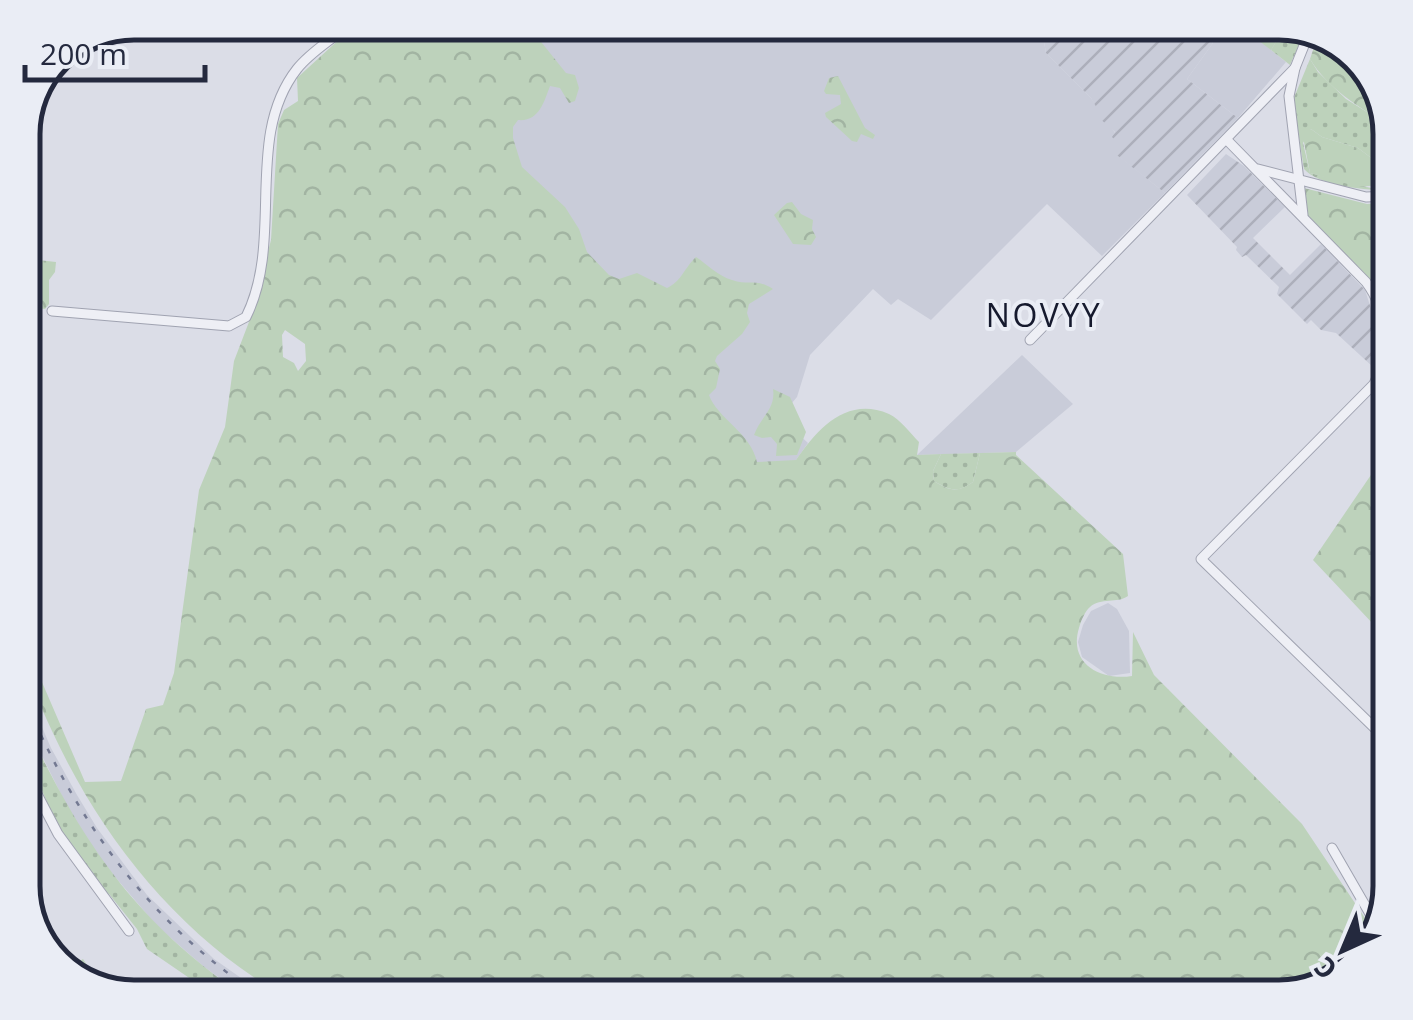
<svg xmlns="http://www.w3.org/2000/svg" width="1413" height="1020" font-family="'Open Sans',sans-serif">
<style>
.built{fill:#c9ccd9}
.industrial{fill:url(#industrial-furrows)}
.grass{fill:url(#grass-dots)}
.forest{fill:url(#forest-crowns);fill-rule:evenodd}
.lines{fill:none;stroke-linecap:round;stroke-linejoin:round}
.stream{stroke:#92a3cb;stroke-width:2.5}
.minor-casing{stroke:#a0a3b1;stroke-width:11}
.minor{stroke:#eeeff5;stroke-width:9}
.rail{stroke:#737992;stroke-width:2.5;stroke-dasharray:5 10;stroke-linecap:butt}
.labels{text-anchor:middle;dominant-baseline:central;stroke-width:8;stroke-linejoin:round;paint-order:stroke}
.quarter-label{font-size:32px;letter-spacing:2.5px;fill:#161a2e;stroke:#eaedf5}
.rim{fill:none;stroke:#24293e;stroke-width:5}
</style>
<defs>
<pattern id="industrial-furrows" width="10" height="10" patternUnits="userSpaceOnUse" patternTransform="scale(2.5)"><rect width="10" height="10" fill="#c9ccd9"/><path d="M-1 1l2-2M0 10L10 0M9 11l2-2" fill="none" stroke="#acafbb"/></pattern>
<pattern id="grass-dots" width="8" height="8" patternUnits="userSpaceOnUse" patternTransform="scale(2.5)"><rect width="8" height="8" fill="#bdd2bb"/><path d="M2 2h.1M6 6h.1" fill="none" stroke="#a2b4a2" stroke-width="1.8" stroke-linecap="round"/></pattern>
<pattern id="forest-crowns" width="20" height="18" patternUnits="userSpaceOnUse" patternTransform="scale(2.5)"><rect width="20" height="18" fill="#bdd2bb"/><path d="M2 6a3 3 0 1 1 6 0M12 15a3 3 0 1 1 6 0" fill="none" stroke="#a2b4a2"/></pattern>
</defs>
<rect width="100%" height="100%" fill="#dbdde7"/>
<g class="built">
<path d="M446 23H1058L1044 42 1046 53 1091 98 1115 133 1118 142 1114 152 1165 193 1102 256 1047 204 931 320 898 299 891 305 873 289 810 355 797 397 780 417 808 443 796 460 765 492 417 119Z"/>
<path d="M1187 23 1286 25 1271 50 1286 62 1238 118 1187 79 1213 43Z"/>
<path d="M1022 355 1073 404 1016 452 917 455Z"/>
<path d="M1108 603 1117 609 1129 631 1130 673 1109 676 1082 657 1078 642 1083 625 1091 611Z"/>
<path d="M23 683 51 748 77 795 97 828 147 895 214 959 268 997H246L203 966 157 926 99 858 67 806 23 718Z"/>
</g>
<g class="industrial">
<path d="M1058 23H1187L1213 43 1187 79 1238 118 1165 193 1113 152 1117 142 1112 137 1115 132 1098 117 1101 115 1091 98 1046 53 1044 42Z"/>
<path d="M1226 154 1244 166 1285 207 1253 238 1290 275 1321 244 1365 290 1376 324 1373 367 1336 333 1321 330 1311 320 1307 324 1277 294 1279 287 1246 255 1242 257 1236 250 1237 247 1187 195Z"/>
</g>
<g class="grass">
<path d="M1286 25 1305 31 1290 65 1271 50Z"/>
<path d="M1310 59 1318 72 1346 99 1386 124 1390 133V176L1380 175 1378 163 1358 148 1322 137 1311 129 1303 143 1310 173 1371 188 1390 184V190C1368 191 1319 186 1304 169L1293 100Z"/>
<path d="M980 453 973 482C958 493 950 491 934 481L933 471 941 454Z"/>
<path d="M23 718C79 838 134 922 246 997H217L147 949 137 929 109 894 103 892 59 831 41 788 23 763Z"/>
</g>
<g class="forest">
<path d="M357 23H526L566 73 575 75 579 88 575 101 569 103 560 88 550 86C544 102 539 122 518 120L513 127V138L522 167 565 207 579 229 587 252 609 275 619 279 637 273 667 288C681 282 685 267 696 257 708 265 718 276 732 280 750 286 756 278 773 289L749 304 747 313 750 322 742 334 717 356 715 361 720 369 716 388 709 395C717 418 751 433 757 462L796 460C818 428 847 396 889 414 900 419 910 433 919 442L917 455 941 454 933 471 934 481C950 491 957 493 973 482L980 453 1016 452V455L1123 554 1128 596C1117 604 1101 597 1090 607 1085 611 1081 621 1079 628 1068 664 1101 681 1132 676L1133 632 1154 675 1302 824 1375 933 1368 953 1280 997H285C180 936 103 841 52 731 38 700 23 672 23 638L85 782 121 781 146 709 163 705 174 673 199 490 225 427 234 361 252 314 271 240 278 124 284 110 298 101 297 78ZM285 330 305 344 306 361 298 371 294 363 283 357 282 335Z"/>
<path d="M1235 23H1280L1286 25 1271 50Z"/>
<path d="M1318 35 1346 45 1386 124C1358 106 1328 89 1310 59Z"/>
<path d="M838 76 865 128 875 135 873 139 861 134 857 142 852 141 826 117 825 113 841 104 840 95 826 94 824 91 829 78Z"/>
<path d="M1311 129 1322 137 1358 148 1378 163 1380 175 1390 176V184L1358 187 1310 173 1303 137Z"/>
<path d="M1304 188 1367 204 1390 202V303L1308 217Z"/>
<path d="M792 202 801 214 813 220 812 229 816 237 811 245 793 244 774 215 787 203Z"/>
<path d="M23 232 38 260 56 262 55 272 49 280V304L45 309 23 306Z"/>
<path d="M773 389 790 397 806 432 797 455 776 456 777 444 771 437 762 438 754 435C761 416 776 409 773 389Z"/>
<path d="M1390 447V642L1313 560Z"/>
<path d="M47 938 74 965 83 959 102 987 67 975Z"/>
</g>
<g class="lines">
<path class="stream" d="M23 492 36 393 38 286 35 275 23 271"/>
<defs>
<g id="minor">
<path d="M1227 140 1366 282C1388 311 1390 352 1374 384L1201 559 1390 743"/>
<path d="M1258 169 1366 197 1390 196"/>
<path d="M1303 215 1289 96 1295 68 1309 33"/>
<path d="M52 311 229 326 246 317C285 239 243 138 297 69 312 50 334 39 350 23"/>
<path d="M1030 340 1295 68"/>
<path d="M23 767 58 834 129 931"/>
<path d="M1332 848 1377 926"/>
</g>
</defs>
<use href="#minor" class="minor-casing"/>
<use href="#minor" class="minor"/>
<path class="rail" d="M23 694C73 817 150 925 262 997"/>
</g>
<g class="labels">
<g class="quarter-label">
<text x="1044" y="314">NOVYY</text>
</g>
</g>
<path d="M0 0H1413V1020H0ZM134 40H1279A94 94 0 0 1 1373 134V886A94 94 0 0 1 1279 980H134A94 94 0 0 1 40 886V134A94 94 0 0 1 134 40Z" fill="#eaedf5" fill-rule="evenodd"/>
<path class="rim" d="M134 40H1279A94 94 0 0 1 1373 134V886A94 94 0 0 1 1279 980H134A94 94 0 0 1 40 886V134A94 94 0 0 1 134 40Z"/>
<g transform="translate(1343 950) rotate(224)" stroke="#eaedf5" stroke-width="8" paint-order="stroke">
<path d="M0-8L18 38L0 25L-18 38Z" fill="#24293e"/>
<text y="-15" font-size="28" font-weight="bold" text-anchor="middle" fill="#24293e">С</text>
</g>
<path d="M25 65v15h180v-15" fill="none" stroke="#24293e" stroke-width="5"/>
<text x="40" y="65" font-size="30" fill="#24293e" stroke="#eaedf5" stroke-width="8" paint-order="stroke">200 m</text>
</svg>
